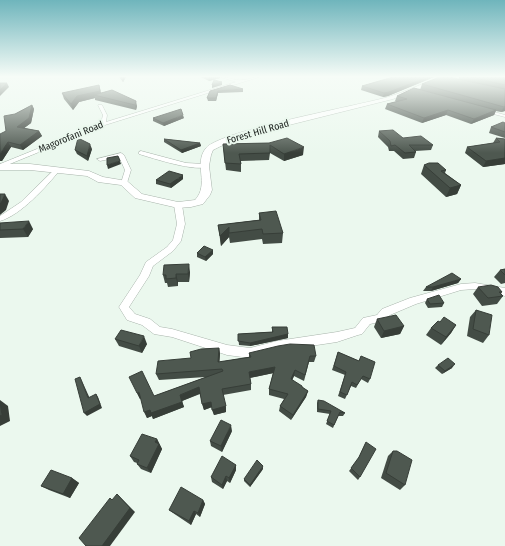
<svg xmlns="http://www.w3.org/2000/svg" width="505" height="546" font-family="'Fira Sans Condensed',sans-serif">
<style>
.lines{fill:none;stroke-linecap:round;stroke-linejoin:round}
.street-casing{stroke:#a8b4ab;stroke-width:1}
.secondary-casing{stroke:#a8b4ab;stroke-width:1}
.street{fill:#fff;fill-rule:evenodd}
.secondary{fill:#fff;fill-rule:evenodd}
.wall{fill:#434c45}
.shaded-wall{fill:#373e38}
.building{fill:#4e5850;stroke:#373e38}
.labels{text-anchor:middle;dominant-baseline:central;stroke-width:4;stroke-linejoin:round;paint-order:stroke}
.far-street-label{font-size:10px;fill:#1b201d;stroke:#ebf8ee}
</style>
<rect width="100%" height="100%" fill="#ebf8ee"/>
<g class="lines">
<defs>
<g id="street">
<path d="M221 77C228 77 235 81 242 80 248 80 253 77 259 77L105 125 0 168V164L101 123 103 115 98 105H102L107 115 106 122 236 82Z"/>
<path d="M484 109 505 115V117L482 111Z"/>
<path d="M141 151 186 163 205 164 208 166C198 173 152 158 139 154V152Z"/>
<path d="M121 153 124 155 131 170 127 183 124 185 121 183 125 170 119 157 100 161 97 159Z"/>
<path d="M55 169 60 170C46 187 21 215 0 221V216L21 202Z"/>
<path d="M175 203H178L182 205 185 224 181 241 173 251 153 266 149 276 129 307 135 314 150 319 160 327 172 329 227 345 250 348 277 341 337 332 355 328 363 318 377 315 382 309 410 298 461 284 475 283 505 288V296L475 289 461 290 416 304 390 315 384 321 370 324 362 334 358 335 337 342 277 351 250 358 227 355 172 337 154 334 142 325 127 320 119 307 140 275 146 262 167 247 173 240 177 224 174 205Z"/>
</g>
<path id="secondary" d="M439 77H447L393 99 253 134 221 146 213 150 211 155 209 166 212 190 210 195 203 204 191 207 178 208 135 198 121 185 98 182 87 176 30 170H0V164H30L89 171 103 177 127 181 142 194 178 202 195 200C210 184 193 164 206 148 222 130 357 106 388 97 405 92 422 84 439 77Z"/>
</defs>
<use href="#street" class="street-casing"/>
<use href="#secondary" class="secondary-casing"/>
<use href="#street" class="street"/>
<use href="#secondary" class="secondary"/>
</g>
<g class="wall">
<path d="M119 77H126L123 82Z"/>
<path d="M201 77H220V78L209 81Z"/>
<path d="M393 77H434L388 96 383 97 361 90 362 86Z"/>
<path d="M459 77H505V111L501 112 496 111 494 115 471 124 446 115 422 123 385 109 387 104 398 101H395L397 96 446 97 420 90 422 84 459 79Z"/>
<path d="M243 89V92L218 93 216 101H208L207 98 210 91Z"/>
<path d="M112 90 137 106 136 110 95 100V98L79 102 73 110 64 99 62 93H101Z"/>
<path d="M32 105 34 109 31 123 24 128 39 131 42 136 23 150 11 147 2 161 6 131 15 114Z"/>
<path d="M153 118H184L164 126 153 121Z"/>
<path d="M505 123V138L489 133 491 127Z"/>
<path d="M379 131 403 138 433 145 431 150 415 151 416 152 414 158 403 159 394 151H389L388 147 378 137Z"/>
<path d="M496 138 505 139V164L483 167 465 153 467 147 493 143Z"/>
<path d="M164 139 200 143 201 146 182 153 164 142Z"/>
<path d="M269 143 303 155 284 161 270 153 269 160 241 161V172L226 170 223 144Z"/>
<path d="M92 149 88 161 77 154 75 150Z"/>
<path d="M424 165 446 170 445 173 461 185 457 194 446 197 421 174Z"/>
<path d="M183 179 171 188 156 184V180Z"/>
<path d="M259 213 283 233 282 243 263 244 262 239 230 243 229 237 221 246 218 225 259 220Z"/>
<path d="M0 223 33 229 28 237 0 238Z"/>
<path d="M213 250V254L206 261 197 257V253Z"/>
<path d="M505 269V283L501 284 494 277 500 270Z"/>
<path d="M190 272 189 282H178V286L168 287 167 283H165L163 275Z"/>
<path d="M461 279 458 283 431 291H423L426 287Z"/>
<path d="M478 287 502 292 501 294 503 296 497 304 482 306 473 294Z"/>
<path d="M427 299 444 303 442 307 428 308 425 303Z"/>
<path d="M476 310 489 335 483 343 467 336 470 317Z"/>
<path d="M377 319 404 326 400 334 381 338 374 327Z"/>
<path d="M440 322 456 325 451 333 441 345 426 335 431 328Z"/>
<path d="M272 327 288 334V338L250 346 239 345 238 334 272 332Z"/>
<path d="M115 339 147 344 142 353 119 346Z"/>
<path d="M219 348 220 354 219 362 249 357V353L316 356 314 362H309L304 381 294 376 292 380 308 391 306 397 291 420 279 411 280 406 284 399 269 395V389L273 373 250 378 251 384V390L223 395 226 412 214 415 212 407 204 410 200 394 182 401 184 407 153 419 152 416 147 418 141 398 140 399 137 393 154 396 206 377 159 380 156 374 191 358Z"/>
<path d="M338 352 359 361 361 356 370 379 368 383 361 379 356 388 351 386 345 399 338 396 345 375 332 370Z"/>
<path d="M438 365 452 368 442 374 435 368Z"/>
<path d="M318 400 345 413 343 416H338L333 428 326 424 330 414 317 412V403Z"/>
<path d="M232 431 222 452 211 446 210 441Z"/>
<path d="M157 439 162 449 151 473 141 469 137 464V463L134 462 130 456Z"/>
<path d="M366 442 360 477 358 480 349 471 358 459Z"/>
<path d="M393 451 405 485 400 490 381 478 388 456Z"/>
<path d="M236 465V470L230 483 227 481 223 489 212 482 211 477Z"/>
<path d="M263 469 250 487 244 481V479Z"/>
<path d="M72 478 79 483 70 498 49 490 41 486Z"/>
<path d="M203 500 205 504 200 517 196 514 191 525 173 513 169 510Z"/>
</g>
<g class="shaded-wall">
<path d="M122 77H126L123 82 122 78Z"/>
<path d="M209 77H220V78L209 81Z"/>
<path d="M428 77H434L388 96 383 97 384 93Z"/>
<path d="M222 82V85L212 88V85Z"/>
<path d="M7 83 9 87 0 96V90Z"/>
<path d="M99 85 102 96 94 95 95 98 79 102 73 110 71 104 77 96Z"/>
<path d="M218 91V93L216 101V98Z"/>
<path d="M136 101 137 106 136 110 135 105Z"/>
<path d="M32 105 34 109 31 123 19 132 17 127Z"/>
<path d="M505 106V111L501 112 504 107Z"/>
<path d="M448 110 446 115 422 123 424 118Z"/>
<path d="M496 110 494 115 471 124 474 119Z"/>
<path d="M183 115 184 118 164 126 163 123Z"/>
<path d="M39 131 42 136 23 150 20 145Z"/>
<path d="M8 142 11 147 2 161H0V154Z"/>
<path d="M200 143 201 146 182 153 181 150Z"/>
<path d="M90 144 92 149 88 161 87 156Z"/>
<path d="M304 147 303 155 284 161V154Z"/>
<path d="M505 158V164L483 167 486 161Z"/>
<path d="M120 161 121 164 108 169 107 165Z"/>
<path d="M183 175V179L171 188 170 184Z"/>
<path d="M461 185 457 194 446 197 450 188Z"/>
<path d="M5 194 9 201 6 210 0 215V204Z"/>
<path d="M29 221 33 229 28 237 23 229Z"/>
<path d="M229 227V237L221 246 220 236Z"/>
<path d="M213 250V254L206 261 205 257Z"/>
<path d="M189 264 190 272 189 282 188 274Z"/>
<path d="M176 274 178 282V286L176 278Z"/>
<path d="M461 279 458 283 431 291 433 287Z"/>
<path d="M456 325 451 333 441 345 446 337Z"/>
<path d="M404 326 400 334 381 338 384 331Z"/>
<path d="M288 334V338L250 346V343Z"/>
<path d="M144 336 147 344 142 353 139 346Z"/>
<path d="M219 348 220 354 219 369 218 362Z"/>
<path d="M455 364 452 368 442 374 445 371Z"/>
<path d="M275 367 274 373 249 378V372Z"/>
<path d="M295 370 294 376 290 385 291 379Z"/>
<path d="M80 377 82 381 91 401 88 398Z"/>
<path d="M199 387 201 393 182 401 184 407 153 419 152 416 147 418 144 412Z"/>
<path d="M308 391 306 397 291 420 293 415Z"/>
<path d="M139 392 142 397 140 399 137 393Z"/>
<path d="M96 394 98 397 102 408 87 416 84 413Z"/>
<path d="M0 400 8 406 10 421 0 426Z"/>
<path d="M211 402 212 407 204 410 202 404Z"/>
<path d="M226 406V412L214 415 212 410Z"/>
<path d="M231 425 232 431 222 452 221 446Z"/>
<path d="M157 439 162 449 151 473 147 468 155 442Z"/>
<path d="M236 465V470L230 483 229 478Z"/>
<path d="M263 466V469L250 487V485Z"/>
<path d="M226 476 227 481 223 489 222 485Z"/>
<path d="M72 478 79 483 70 498 63 494Z"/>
<path d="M117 494 135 512 110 546H102Z"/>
<path d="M203 500 205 504 200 517 198 513Z"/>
<path d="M194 511 196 514 191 525 189 521Z"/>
</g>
<g class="building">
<path d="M393 77H428L389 92 384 93 362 86Z"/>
<path d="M440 77H449L505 89V106L504 107 422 84Z"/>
<path d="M471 77H505V85Z"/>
<path d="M214 80 222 82 212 85Z"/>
<path d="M0 83H7L0 90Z"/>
<path d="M99 85 100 91 77 96 71 104 62 93Z"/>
<path d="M230 85 243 89 218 91 216 98H207L210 91Z"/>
<path d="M414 88 496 110 474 119 448 110 424 118 387 104 407 99 397 96Z"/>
<path d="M112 90 136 101 135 105 94 95Z"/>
<path d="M32 105 29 118 17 127 39 131 20 145 8 142 0 154V134L6 131 4 116 15 114Z"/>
<path d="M181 109 183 115 163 123 153 118Z"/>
<path d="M503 122 505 123V132L491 127Z"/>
<path d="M393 130 403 138 421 136 433 145H409L416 152 405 153 395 145 391 146 390 141 379 131Z"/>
<path d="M78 138 90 144 87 156 75 150Z"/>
<path d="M287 138 304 147 284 154 270 145V153L239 154 241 164 225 163 223 144 269 143Z"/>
<path d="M496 138 505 139V158L486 161 467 147 500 142Z"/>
<path d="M164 139 200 143 181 150Z"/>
<path d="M118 156 120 161 107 165V158Z"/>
<path d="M429 163H438L446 170 441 171 461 185 450 188 424 165Z"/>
<path d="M169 171 183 175 170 184 156 180Z"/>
<path d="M0 194H5L1 203 0 204Z"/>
<path d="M276 211 283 233 263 234 262 229 229 233V227L220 236 218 225 261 220 259 213Z"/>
<path d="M29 221 23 229 0 230V223Z"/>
<path d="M204 246 213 250 205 257 197 253Z"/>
<path d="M189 264 188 274H176V278L166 279V275H163L164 265Z"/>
<path d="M505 269V275L500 270Z"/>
<path d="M452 273 461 279 433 287H426Z"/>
<path d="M491 285 498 287 502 292H499L503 296 488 298 478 287Z"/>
<path d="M439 295 444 303 430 304 427 299Z"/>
<path d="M476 310 492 315 489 335 473 329Z"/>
<path d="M396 315 404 326 384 331 377 319Z"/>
<path d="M444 317 456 325 446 337 431 328 438 321 440 322Z"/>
<path d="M272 327H287L288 334 250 343 238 341V334L273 332Z"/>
<path d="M121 330 144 336 139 346 115 339Z"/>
<path d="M290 344 314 345 316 356H310L305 375 295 370 291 379 302 386V387L308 391 293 415 280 406 288 394 269 389 275 367 249 372 251 384 222 389 226 406 212 410 211 402 202 404 199 387 180 395 182 402 151 413 150 410 144 412 139 392 137 393 129 377 142 371 154 396 223 371 222 369 156 374 158 361 191 358 190 352 201 349 219 348 218 362 251 357 249 353 278 346Z"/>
<path d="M338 352 359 361 361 356 375 362 370 379 363 376 357 385 352 382 347 395 340 392 346 372 334 366Z"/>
<path d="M448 358 455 364 445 371 438 365Z"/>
<path d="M80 377 88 398 96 394 100 404 84 413 75 379Z"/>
<path d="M318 400 324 401 345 413 340 412 334 425 327 421 331 411 318 409Z"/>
<path d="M0 402 2 415 0 416Z"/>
<path d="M221 420 231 425 221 446 210 441Z"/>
<path d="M142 434 157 439 155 442 159 444 147 468 137 464 139 460 130 456Z"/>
<path d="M366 442 376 449 360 477 351 468 359 457Z"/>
<path d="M393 451H397L412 460 405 485 386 473Z"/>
<path d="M222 456 236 465 229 478 226 476 222 485 211 477Z"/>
<path d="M257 460 263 466 250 485 244 479Z"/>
<path d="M51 470 72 478 63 494 41 486Z"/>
<path d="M181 487 203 500 198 513 194 511 189 521 169 510Z"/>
<path d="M117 494 130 508 102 546H86L79 538 110 498 112 500Z"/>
</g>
<linearGradient id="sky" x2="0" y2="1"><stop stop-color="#6fb5bc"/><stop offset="0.5" stop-color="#f6fcf7"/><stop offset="1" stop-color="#f6fcf7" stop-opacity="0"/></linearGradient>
<rect width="505" height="153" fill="url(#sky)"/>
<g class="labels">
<g class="far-street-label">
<text transform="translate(258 132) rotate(-16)">Forest Hill Road</text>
<text transform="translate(71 137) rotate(-22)">Magorofani Road</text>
</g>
</g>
</svg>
